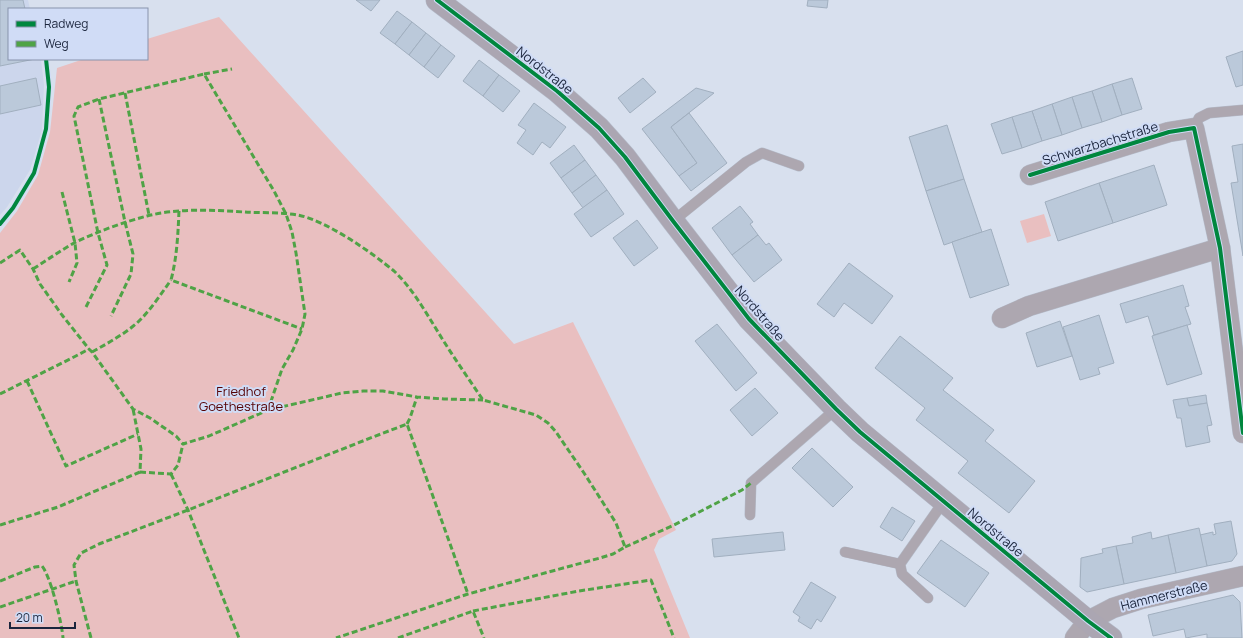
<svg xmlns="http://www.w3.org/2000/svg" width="1243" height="638" font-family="Manrope,sans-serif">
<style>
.built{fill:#ccd6ec}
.green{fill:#e9bfc0}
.building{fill:#bbc9da;stroke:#a1afbf}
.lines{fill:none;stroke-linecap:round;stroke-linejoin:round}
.lane-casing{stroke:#b4bbc9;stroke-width:11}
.street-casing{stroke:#b4bbc9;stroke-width:21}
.secondary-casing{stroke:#b4bbc9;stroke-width:23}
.lane{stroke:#ada7b0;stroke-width:10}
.street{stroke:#ada7b0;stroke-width:20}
.secondary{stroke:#aba6b2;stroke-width:22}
.quiet{stroke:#4fa346;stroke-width:3;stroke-dasharray:6 3;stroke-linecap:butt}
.cycleway-casing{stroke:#d0dcf6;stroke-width:6}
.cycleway{stroke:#00873e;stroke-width:4}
.labels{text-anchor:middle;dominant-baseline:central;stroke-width:4;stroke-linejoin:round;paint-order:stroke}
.street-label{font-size:13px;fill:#1b253d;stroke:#d0dcf6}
.park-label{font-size:13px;fill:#550003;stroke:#d0dcf6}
</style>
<rect width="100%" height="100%" fill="#d8e0ee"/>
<path class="built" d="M0 0H28L30 9H9V59H41L44 85 42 130 30 170 7 207 0 215Z"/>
<g class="green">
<path d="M219 17 514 344 573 322 676 530 659 539 654 550 690 638H0V233L17 211 38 175 50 132 57 68 84 59H147V39Z"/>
<path d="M1044 214 1051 236 1027 243 1020 221Z"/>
</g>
<g class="building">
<path d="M0 0H23L25 9H9V59H35L0 66Z"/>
<path d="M356 0H380L371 11Z"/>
<path d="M808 0H828L827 8 807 6Z"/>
<path d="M397 11 412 22 395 44 380 33Z"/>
<path d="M412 22 426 33 409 55 395 44Z"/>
<path d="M426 33 441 45 424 67 409 55Z"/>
<path d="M441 45 455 56 438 78 424 67Z"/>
<path d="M1243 51V85L1236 87 1226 57Z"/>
<path d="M479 60 499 75 483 96 463 81Z"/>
<path d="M499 75 520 91 503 112 483 96Z"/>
<path d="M36 78 41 105 0 114V86Z"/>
<path d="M643 78 656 92 630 113 618 98Z"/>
<path d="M1132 78 1142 109 1122 115 1112 84Z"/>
<path d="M1112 84 1122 115 1102 122 1092 91Z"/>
<path d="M696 88 714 93 671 127 697 163 679 176 642 129Z"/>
<path d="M1092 91 1102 122 1082 128 1072 97Z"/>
<path d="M1072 97 1082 128 1062 135 1052 104Z"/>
<path d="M534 103 566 127 550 148 542 142 533 155 517 143 526 130 518 125Z"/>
<path d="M1052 104 1062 135 1042 141 1032 111Z"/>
<path d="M1032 111 1042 141 1022 148 1012 117Z"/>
<path d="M689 113 727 163 691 191 679 176 697 163 671 127Z"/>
<path d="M1012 117 1022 148 1002 154 991 124Z"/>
<path d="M947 125 964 179 926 191 909 137Z"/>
<path d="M1243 144V256L1231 183 1238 182 1232 146Z"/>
<path d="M574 145 585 160 561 178 550 163Z"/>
<path d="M585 160 596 175 572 193 561 178Z"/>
<path d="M1154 165 1167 205 1113 223 1099 183Z"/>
<path d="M596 175 607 190 583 208 572 193Z"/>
<path d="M964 179 982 232 944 245 926 191Z"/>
<path d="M1099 183 1113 223 1058 241 1045 202Z"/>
<path d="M607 190 624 214 591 237 574 214Z"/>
<path d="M740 206 753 222 750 224 758 235 732 255 712 228Z"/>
<path d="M637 220 658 248 634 266 613 238Z"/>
<path d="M991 229 1009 285 970 298 952 242Z"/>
<path d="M758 235 766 245 769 243 782 260 754 282 732 255Z"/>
<path d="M849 263 893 296 872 324 844 303 834 317 817 304Z"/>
<path d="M1183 285 1189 306 1185 307 1191 324 1154 335 1148 316 1126 323 1120 304Z"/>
<path d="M1099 315 1114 363 1098 368 1100 374 1080 380 1063 327Z"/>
<path d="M1060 321 1072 356 1037 367 1026 333Z"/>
<path d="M717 324 757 373 736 391 695 341Z"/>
<path d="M1187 325 1202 374 1167 385 1152 336Z"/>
<path d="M900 336 953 378 943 390 994 430 985 441 1035 481 1009 513 958 473 968 461 916 420 925 408 875 368Z"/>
<path d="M755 388 778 413 752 436 730 410Z"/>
<path d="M1206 395 1207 403 1189 406 1187 398Z"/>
<path d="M1187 398 1189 406 1207 403 1212 425 1207 426 1210 442 1186 447 1181 418H1177L1173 400Z"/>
<path d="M812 448 853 487 833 507 792 468Z"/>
<path d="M892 507 915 521 902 541 880 527Z"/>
<path d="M1231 521 1237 554 1232 561 1207 566 1200 535 1213 532V535L1216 534 1214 524Z"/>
<path d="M1199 528 1207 566 1176 573 1168 535Z"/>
<path d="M783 532 785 550 714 557 712 539Z"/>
<path d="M1151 532 1152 539 1168 535 1176 573 1124 584 1116 546 1133 543 1132 537Z"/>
<path d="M941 540 989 573 965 607 917 573Z"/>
<path d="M1116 546 1124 584 1087 592 1080 587 1081 558 1103 553 1102 549Z"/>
<path d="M811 582 836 597 821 622 817 619 811 629 798 621 800 617 793 612Z"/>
<path d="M1233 595 1240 602 1242 638H1207V634L1186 638 1184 629 1153 636 1148 615Z"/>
</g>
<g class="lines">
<defs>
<g id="lane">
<path d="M1194 128 1199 118 1209 113 1243 110"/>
<path d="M673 221 746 162 762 153 799 166"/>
<path d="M750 515 751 483 836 409"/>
<path d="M845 552 900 564"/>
<path d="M928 598 902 574 900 564 944 501"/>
</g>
<g id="street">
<path d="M1030 175 1169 132 1194 128 1220 248 1243 433"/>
<path d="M1002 318 1029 306 1220 248"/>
<path d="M1075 638 1088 621 1113 608 1141 599 1243 576"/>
</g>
<path id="secondary" d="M437 0 557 91 599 128 625 157 673 221 749 319 836 409 860 432 1088 621 1111 638"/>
</defs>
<use href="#lane" class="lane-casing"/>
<use href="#street" class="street-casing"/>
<use href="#secondary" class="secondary-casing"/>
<use href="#lane" class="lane"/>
<use href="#street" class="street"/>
<use href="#secondary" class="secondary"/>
<g class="quiet">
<path d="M204 74 232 69"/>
<path d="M125 93 149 215"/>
<path d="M99 99 125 222 133 254 131 274 111 316"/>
<path d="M62 192 75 243 77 263 69 282"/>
<path d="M179 211C178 234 177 257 171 280L302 329"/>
<path d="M0 263 20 250 33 269 40 284 62 315 89 349 92 352 133 409 150 418 176 436 183 444 209 436 268 410 342 393 363 391H383L417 397 444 399 483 400"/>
<path d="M33 269C47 260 60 251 74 243 96 232 124 222 147 216 178 208 212 210 244 212 261 213 281 212 298 215 327 221 371 252 394 271 412 288 425 311 438 332 452 355 468 378 483 400L536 415 548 423 556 432 584 473 616 523 625 547 613 554 600 558 468 594 336 638"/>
<path d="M86 307 107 265 98 233 74 116 78 107 99 99 204 74 274 191 286 214 292 232 296 253 305 314 302 329 293 350 282 369 268 410"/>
<path d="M92 352C108 343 123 335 137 323 150 311 161 294 171 280"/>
<path d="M27 381 66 466 138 434"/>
<path d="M0 394 72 358 89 349"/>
<path d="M407 424 410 418 417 397"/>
<path d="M140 472 171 474 178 465 183 444"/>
<path d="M171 474 188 510 239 638"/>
<path d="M0 525 58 507 140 472 141 449 133 409"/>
<path d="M625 547 674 525 742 490 751 483"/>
<path d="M0 581 35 567 42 566C51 577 62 624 63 638"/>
<path d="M0 607 76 581"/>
<path d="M473 611 579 591 651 580 674 638"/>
<path d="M91 638 76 581 74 565 81 553 99 544 188 510 373 437 407 424 468 594"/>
<path d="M398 638 473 611 484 638"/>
</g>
<defs>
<g id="cycleway">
<path d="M437 0 557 91 599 128 625 157 673 221 749 319 836 409 860 432 1088 621 1111 638"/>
<path d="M1030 175 1169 132 1194 128 1220 248 1243 433"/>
<path d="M0 224 13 208 34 173 46 129 49 87 46 59"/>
</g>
</defs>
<use href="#cycleway" class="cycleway-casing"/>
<use href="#cycleway" class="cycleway"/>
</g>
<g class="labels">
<g class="street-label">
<text transform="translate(545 70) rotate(38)">Nordstraße</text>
<text transform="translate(1100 143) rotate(-17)">Schwarzbachstraße</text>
<text transform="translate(760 313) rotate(49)">Nordstraße</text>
<text transform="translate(996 532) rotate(40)">Nordstraße</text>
<text transform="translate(1164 595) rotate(-14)">Hammerstraße</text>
</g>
<g class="park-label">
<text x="241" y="391">Friedhof<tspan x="241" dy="15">Goethestraße</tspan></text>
</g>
</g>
<rect x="8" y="8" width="140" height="52" fill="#d0dcf6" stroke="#8893ac"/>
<rect x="16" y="21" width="20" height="6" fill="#00873e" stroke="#8893ac"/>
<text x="44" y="28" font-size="12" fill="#1b253d">Radweg</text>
<rect x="16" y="41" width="20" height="6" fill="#4fa346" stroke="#8893ac"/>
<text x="44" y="48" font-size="12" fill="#1b253d">Weg</text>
<path d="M10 622v6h65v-6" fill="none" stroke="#1b253d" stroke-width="2"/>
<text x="16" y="622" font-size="12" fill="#1b253d" stroke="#d0dcf6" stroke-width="3" paint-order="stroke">20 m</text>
</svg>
